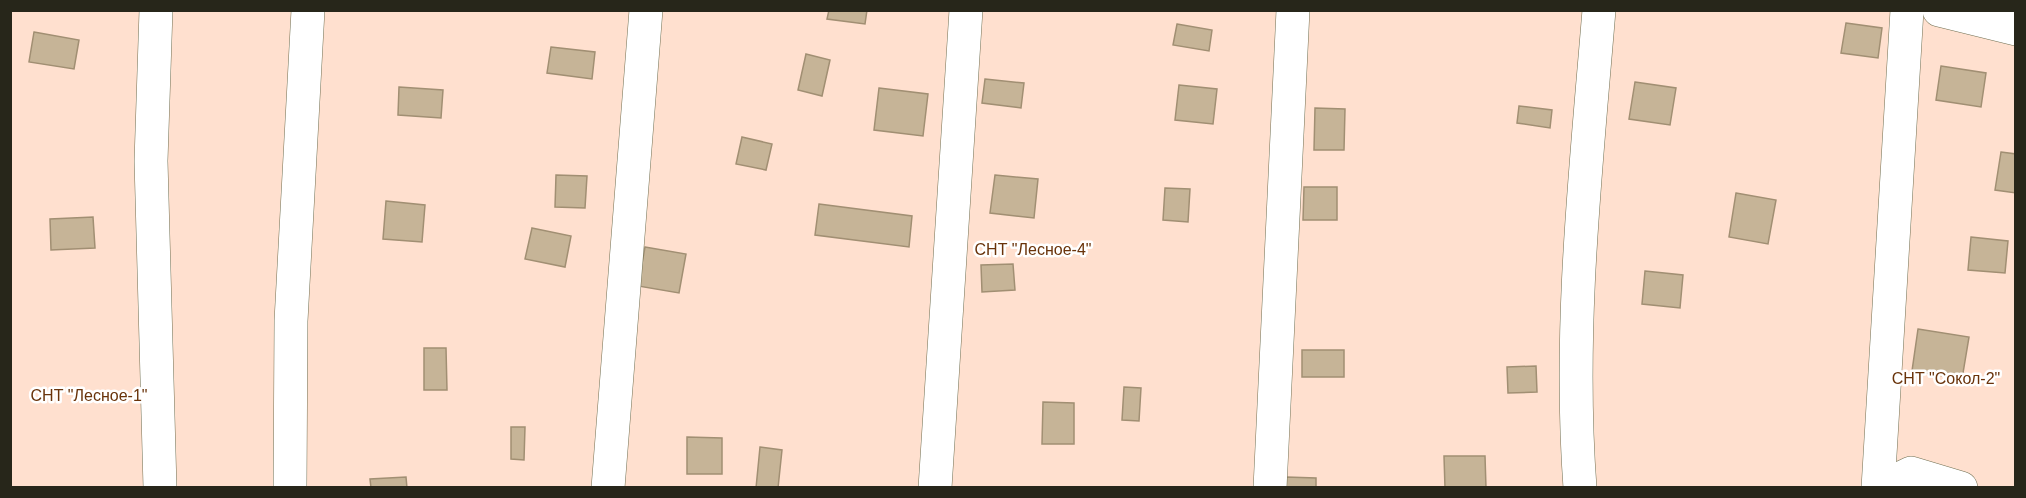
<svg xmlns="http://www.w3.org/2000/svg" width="2026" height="498" font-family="Helvetica,sans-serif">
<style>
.green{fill:#ffe0cf}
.building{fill:#c6b497;stroke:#a18f73;stroke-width:1.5}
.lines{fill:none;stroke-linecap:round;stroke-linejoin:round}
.minor-casing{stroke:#717052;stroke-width:34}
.minor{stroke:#fff;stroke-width:33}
.labels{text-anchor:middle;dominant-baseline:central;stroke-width:5;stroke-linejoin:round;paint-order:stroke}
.park-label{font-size:16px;fill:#69330a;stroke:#fff}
</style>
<rect width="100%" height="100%" fill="#f8f8d5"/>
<path class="green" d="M10 11H2015V487H11Z"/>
<g class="building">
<path d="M829 10H867L865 24 827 19Z"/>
<path d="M1846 23 1882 28 1878 58 1841 53Z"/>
<path d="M1177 24 1212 30 1209 51 1173 45Z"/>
<path d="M34 32 79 40 74 69 29 62Z"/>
<path d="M551 47 595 52 592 79 547 73Z"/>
<path d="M806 54 830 60 822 96 798 90Z"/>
<path d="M1941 66 1986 73 1981 107 1936 100Z"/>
<path d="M985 79 1024 83 1021 108 982 103Z"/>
<path d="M1635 82 1676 88 1670 125 1629 119Z"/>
<path d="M1179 85 1217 89 1213 124 1175 120Z"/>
<path d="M399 87 443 90 441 118 398 115Z"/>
<path d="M879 88 928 94 923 136 874 130Z"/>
<path d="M1519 106 1552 110 1550 128 1517 123Z"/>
<path d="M1315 108 1345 109 1344 150H1314Z"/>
<path d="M742 137 772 144 766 170 736 164Z"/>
<path d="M2001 152 2016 154V193L1995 190Z"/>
<path d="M556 175 587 176 585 208 555 207Z"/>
<path d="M995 175 1038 179 1034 218 990 213Z"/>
<path d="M1304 187H1337V220H1303Z"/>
<path d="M1165 188 1190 189 1188 222 1163 220Z"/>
<path d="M1736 193 1776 200 1768 244 1729 237Z"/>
<path d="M386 201 425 205 422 242 383 239Z"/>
<path d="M819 204 912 216 909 247 815 235Z"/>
<path d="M93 217 95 248 51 250 50 219Z"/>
<path d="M532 228 571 236 565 267 525 259Z"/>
<path d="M1971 237 2008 241 2005 273 1968 270Z"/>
<path d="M645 247 686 254 679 293 638 286Z"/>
<path d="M1013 264 1015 290 982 292 981 265Z"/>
<path d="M1645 271 1683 275 1680 308 1642 304Z"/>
<path d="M1918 329 1969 337 1962 379 1912 371Z"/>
<path d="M424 348H446L447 390H424Z"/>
<rect x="1302" y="350" width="42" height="27"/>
<path d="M1536 366 1537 392 1508 393 1507 367Z"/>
<path d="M1124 387 1141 388 1139 421 1122 420Z"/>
<path d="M1043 402 1074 403V444H1042Z"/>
<path d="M511 427H525L524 460 511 459Z"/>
<path d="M687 437 722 438V474H687Z"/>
<path d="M760 447 782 450 778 488H756Z"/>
<path d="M1444 456H1485L1486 488H1445Z"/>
<path d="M406 477 407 488H371L370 479Z"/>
<path d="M1286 477 1316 478V488H1286Z"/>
</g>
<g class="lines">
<defs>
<g id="minor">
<path d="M156 10 151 161 160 488"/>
<path d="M1939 10 2016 29"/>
<path d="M290 488 291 321 308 10"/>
<path d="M608 488 646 10"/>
<path d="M935 488 966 10"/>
<path d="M1270 488 1293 10"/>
<path d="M1580 488C1568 328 1586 169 1599 10"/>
<path d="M1878 488 1907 10"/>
<path d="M1880 488 1911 473 1961 488"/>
</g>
</defs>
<use href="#minor" class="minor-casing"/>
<use href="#minor" class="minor"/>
</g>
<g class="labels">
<g class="park-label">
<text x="1033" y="249">СНТ "Лесное-4"</text>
<text x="1946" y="378">СНТ "Сокол-2"</text>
<text x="89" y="395">СНТ "Лесное-1"</text>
</g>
</g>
<rect width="2026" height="498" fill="none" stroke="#27261a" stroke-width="24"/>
</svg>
